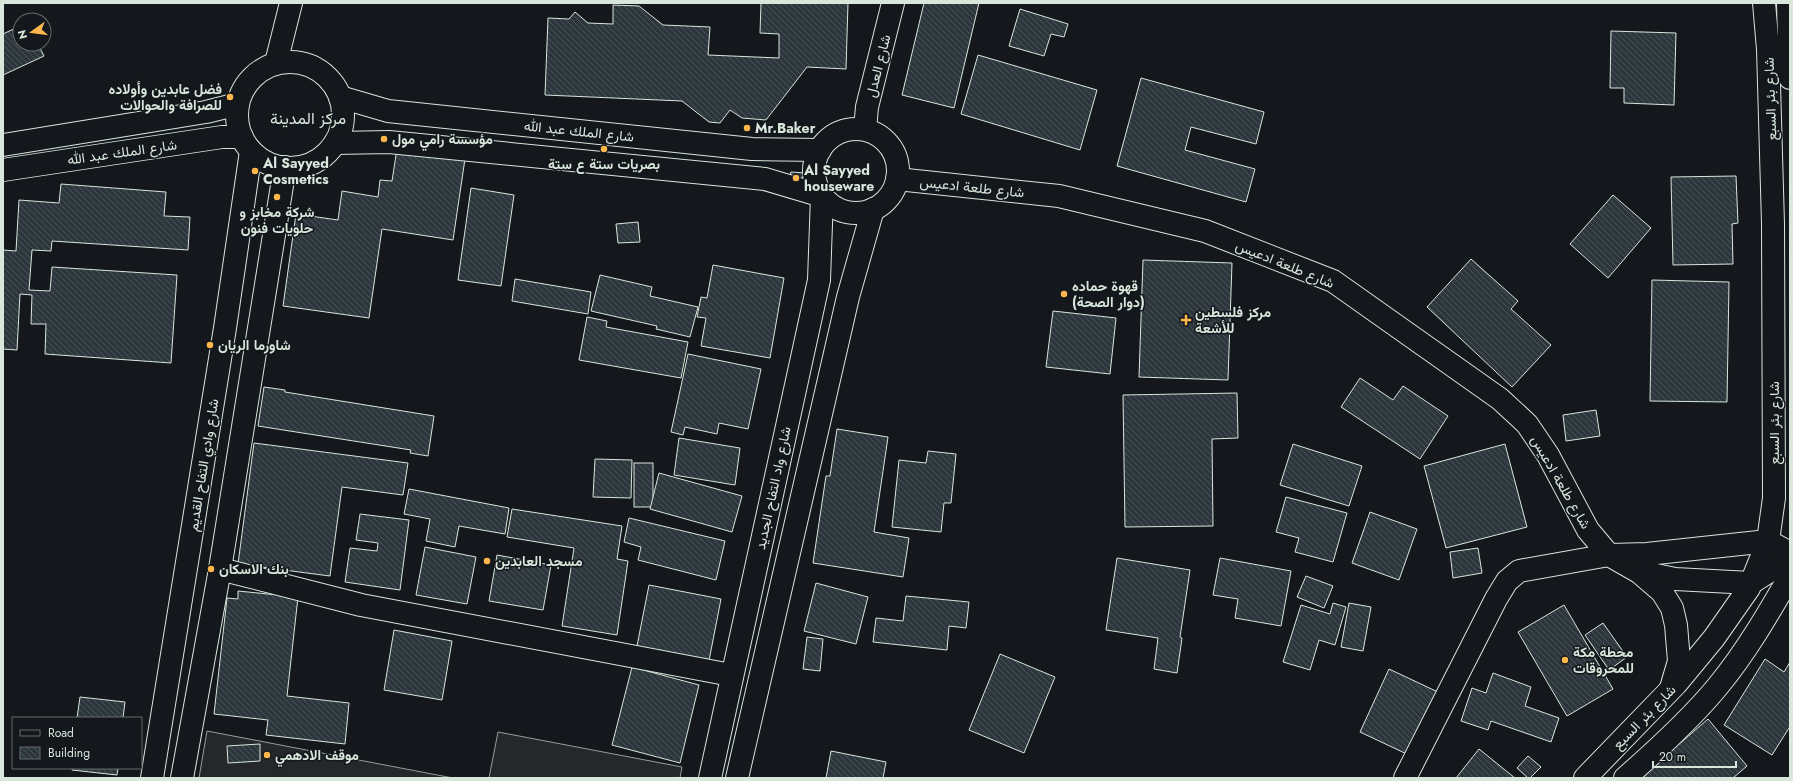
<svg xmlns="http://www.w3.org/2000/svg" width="1793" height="781" font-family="Jost,Vazirmatn,sans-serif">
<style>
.parking{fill:#24282b;stroke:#939e99}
.building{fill:url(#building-back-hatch);stroke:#d8e6dc}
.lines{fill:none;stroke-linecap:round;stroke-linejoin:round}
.minor-casing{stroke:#d8e6dc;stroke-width:24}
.tertiary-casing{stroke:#d8e6dc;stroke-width:24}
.secondary-casing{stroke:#d8e6dc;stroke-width:24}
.minor{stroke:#14181c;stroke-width:22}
.tertiary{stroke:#14181c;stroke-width:22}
.secondary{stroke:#14181c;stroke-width:22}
.poi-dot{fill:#ffb74d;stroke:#14181c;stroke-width:1.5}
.labels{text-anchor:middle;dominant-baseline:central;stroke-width:3;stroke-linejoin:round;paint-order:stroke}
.street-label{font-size:14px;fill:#d8e6dc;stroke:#14181c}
.poi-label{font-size:14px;font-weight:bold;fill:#d8e6dc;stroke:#14181c;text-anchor:start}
.quarter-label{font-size:16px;fill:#d8e6dc;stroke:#14181c}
</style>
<defs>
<pattern id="building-back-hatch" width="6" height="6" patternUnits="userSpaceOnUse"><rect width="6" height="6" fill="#2c363c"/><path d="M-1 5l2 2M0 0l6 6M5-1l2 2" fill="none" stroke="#4a5358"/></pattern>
</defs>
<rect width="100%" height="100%" fill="#14181c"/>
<g class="parking">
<path d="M207 731 453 778H199Z"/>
<path d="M498 732 682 767 680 778H489Z"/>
</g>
<g class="building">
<path d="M761 3H848L846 69 807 67 766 120 742 118 730 110 720 123 709 122 682 101 545 95 548 18 569 19 575 12 588 23 613 24V5L639 6 663 25 710 27 708 55 779 58V34L760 33Z"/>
<path d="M924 3H979L954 108 902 95Z"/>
<path d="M1020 9 1068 24 1064 37 1051 34 1044 56 1009 46Z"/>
<path d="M20 26V44H38L44 56 3 75V34Z"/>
<path d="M1611 31 1676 33 1674 105 1624 103V88H1610Z"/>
<path d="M978 55 1097 90 1080 150 961 114Z"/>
<path d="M1141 78 1264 112 1256 144 1191 127 1185 150 1255 169 1246 202 1117 166Z"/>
<path d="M398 142 466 152 453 240 382 229 369 318 283 306 296 214 338 220 342 191 378 197 380 180 392 181Z"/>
<path d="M791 172 805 173 800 188 788 182Z"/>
<path d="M1736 176 1738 223 1732 224 1733 264 1673 265 1671 177Z"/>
<path d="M61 184 166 192 164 216 190 217 188 250 52 241 51 251 32 250 29 290 50 291 52 267 177 275 171 363 45 354 46 324H31L32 295 20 294 17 350 3 349V250L16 251 19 200 59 203Z"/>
<path d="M471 188 514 195 501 286 458 280Z"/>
<path d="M1613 195 1651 228 1608 278 1570 244Z"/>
<path d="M638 222 640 242 618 243 616 224Z"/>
<path d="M1471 259 1518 301 1511 309 1551 345 1512 387 1427 307Z"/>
<path d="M1143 260 1232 263 1228 380 1139 377Z"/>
<path d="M713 265 784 278 770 358 701 346 706 318 697 317 701 297 707 298Z"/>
<path d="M600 275 652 287 650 296 698 307 690 337 656 329 657 326 591 311Z"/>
<path d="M515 279 591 292 588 314 512 301Z"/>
<path d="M1652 280 1729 282 1727 402 1650 401Z"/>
<path d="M1053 311 1116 318 1110 374 1046 367Z"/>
<path d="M587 317 607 321 606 327 688 342 681 378 579 360Z"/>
<path d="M688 354 761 369 748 429 719 423 717 434 685 427 683 435 671 432Z"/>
<path d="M1360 378 1393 400 1403 386 1448 416 1420 459 1341 407Z"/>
<path d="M264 387 285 390V392L434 416 428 456 410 453 411 450 258 426Z"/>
<path d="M1237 393 1238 438 1212 439 1213 526 1125 527 1123 395Z"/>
<path d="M1596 410 1600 436 1566 441 1563 415Z"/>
<path d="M837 429 888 437 874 532 909 538 903 577 813 563 826 476H830Z"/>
<path d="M679 438 740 448 735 485 674 475Z"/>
<path d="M254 443 408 463 403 495 342 487 330 576 238 564Z"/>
<path d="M1293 444 1362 466 1349 506 1280 485Z"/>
<path d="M1505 444 1527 527 1446 548 1424 466Z"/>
<path d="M928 451 956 454 951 503H944L941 532 892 527 899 460 926 463Z"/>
<path d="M595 459 632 460 631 498 593 497Z"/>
<rect x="634" y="463" width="19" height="44"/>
<path d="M659 473 742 496 732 532 650 509Z"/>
<path d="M409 489 509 508 505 534 459 526 455 547 426 541 430 519 404 514Z"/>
<path d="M1286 497 1347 513 1333 562 1295 552 1299 538 1276 532Z"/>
<path d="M512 509 622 526 617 559 628 561 617 635 562 626 574 548 507 537Z"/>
<path d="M1370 512 1417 529 1399 580 1352 563Z"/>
<path d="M360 514 409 520 400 590 345 582 350 548 377 551 378 543 356 540Z"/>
<path d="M629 518 725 541 716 580 638 560 641 547 624 542Z"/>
<path d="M425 547 476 557 467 604 416 595Z"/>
<path d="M1478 548 1482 573 1453 578 1450 552Z"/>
<path d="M497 555 551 565 543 610 489 601Z"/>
<path d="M1117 558 1190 570 1180 637 1182 638 1177 673 1154 669 1158 638 1106 630Z"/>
<path d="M1220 558 1291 571 1281 626 1235 618 1238 599 1213 595Z"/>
<path d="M1306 576 1333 586 1324 608 1297 597Z"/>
<path d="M816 583 868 597 856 644 804 631Z"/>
<path d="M649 585 721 599 707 671 635 656Z"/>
<path d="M238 591 298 597 287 696 349 703 345 744 266 735 268 720 214 714 227 598 238 599Z"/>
<path d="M906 596 969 602 966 628 949 626 947 650 873 642 876 618 903 621Z"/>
<path d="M1333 603 1346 607 1335 645 1319 640 1310 670 1283 662 1301 605 1330 614Z"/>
<path d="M1349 603 1371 607 1363 651 1341 647Z"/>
<path d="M1564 605 1613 689 1567 716 1518 632Z"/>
<path d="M1603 623 1627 657 1609 670 1585 635Z"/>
<path d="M394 630 452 641 442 700 384 690Z"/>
<path d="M807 637 823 639 820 671 803 669Z"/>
<path d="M1000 654 1055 677 1024 753 969 730Z"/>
<path d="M1765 659 1784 672 1790 662V729L1789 728 1772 755 1724 725Z"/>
<path d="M632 667 699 685 680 763 612 745Z"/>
<path d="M1389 669 1440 693 1411 756 1360 732Z"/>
<path d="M1493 673 1531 687 1525 706 1559 718 1551 742 1491 721 1488 730 1461 721 1472 688 1486 693Z"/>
<path d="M80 697 125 702 123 718H77Z"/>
<path d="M1708 719 1747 766 1733 778H1640Z"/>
<path d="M260 744V761L228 763 227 746Z"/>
<path d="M1479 749 1515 778H1456Z"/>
<path d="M831 751 886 762 883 778H826Z"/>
<path d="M1528 756 1541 767 1530 778H1528L1517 768Z"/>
<path d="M72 768H118L117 775 72 770Z"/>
</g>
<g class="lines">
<defs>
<g id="minor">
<path d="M220 569 361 605 731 675"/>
<path d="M1405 778 1496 599 1507 581 1519 571 1609 555"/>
</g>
<g id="tertiary">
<path d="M1788 3 1790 78"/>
<path d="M276 63 291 3"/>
<path d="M865 129 867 107 893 3"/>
<path d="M152 778 225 328 251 151"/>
<path d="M182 778 220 569 285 167"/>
<path d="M710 778 819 280 822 196"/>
<path d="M737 778 848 297 873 209"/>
<path d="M1585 778 1676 684 1714 638 1749 588 1768 541 1774 498 1773 224 1768 49 1764 3"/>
<path d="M1625 778C1658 749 1691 719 1718 686 1746 652 1768 614 1790 576"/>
</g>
<g id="secondary">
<circle cx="290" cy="115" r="53"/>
<path d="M340 97 388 111 752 149 820 150"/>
<circle cx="856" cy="171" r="42"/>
<path d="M335 143 389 142 765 179 822 196"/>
<path d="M3 145 206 112 238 104"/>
<path d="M3 170 222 137H242"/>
<path d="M897 179 1059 196 1205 231 1333 281 1500 399 1527 424 1548 455 1588 530 1609 555 1637 571 1675 579 1751 583 1790 558"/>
<path d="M1610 555 1647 554 1768 541 1790 553"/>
<path d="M1640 573 1662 592 1672 608 1676 625 1679 661 1671 688"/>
</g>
</defs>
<use href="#minor" class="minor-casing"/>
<use href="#tertiary" class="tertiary-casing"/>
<use href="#secondary" class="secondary-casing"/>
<use href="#minor" class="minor"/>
<use href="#tertiary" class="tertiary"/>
<use href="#secondary" class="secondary"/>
</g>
<g class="poi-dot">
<circle cx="230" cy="97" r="4"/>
<circle cx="747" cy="128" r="4"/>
<circle cx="384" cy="139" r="4"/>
<circle cx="604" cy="149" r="4"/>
<circle cx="255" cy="171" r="4"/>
<circle cx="796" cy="178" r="4"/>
<circle cx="277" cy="197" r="4"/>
<circle cx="1064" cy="294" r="4"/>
<path d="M1184 314h4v4h4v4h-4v4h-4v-4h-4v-4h4z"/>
<circle cx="210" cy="345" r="4"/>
<circle cx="487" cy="561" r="4"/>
<circle cx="211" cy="569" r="4"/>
<circle cx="1565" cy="660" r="4"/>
<circle cx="267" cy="755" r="4"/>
</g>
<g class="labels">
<g class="street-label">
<text transform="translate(878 66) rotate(-76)">شارع العدل</text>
<text transform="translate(1770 99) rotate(-92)">شارع بئر السبع</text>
<text transform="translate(579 131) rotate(6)">شارع الملك عبد الله</text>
<text transform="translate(122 152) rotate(-8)">شارع الملك عبد الله</text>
<text transform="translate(972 187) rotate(6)">شارع طلعة ادعيس</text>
<text transform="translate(1285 264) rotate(22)">شارع طلعة ادعيس</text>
<text transform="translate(1774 423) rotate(-90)">شارع بئر السبع</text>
<text transform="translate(203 465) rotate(-81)">شارع وادي التفاح القديم</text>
<text transform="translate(1561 482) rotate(60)">شارع طلعة ادعيس</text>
<text transform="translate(773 488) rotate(-78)">شارع واد التفاح الجديد</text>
<text transform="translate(1644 717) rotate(-46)">شارع بئر السبع</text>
</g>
<g class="poi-label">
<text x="222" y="89" text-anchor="end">فضل عابدين وأولاده<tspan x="222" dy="16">للصرافة والحوالات</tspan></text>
<text x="755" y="128">Mr.Baker</text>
<text x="392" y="139">مؤسسة رامي مول</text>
<text x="263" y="163">Al Sayyed<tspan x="263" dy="16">Cosmetics</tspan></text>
<text x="604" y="164" text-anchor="middle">بصريات ستة ع ستة</text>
<text x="804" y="170">Al Sayyed<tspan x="804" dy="16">houseware</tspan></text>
<text x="277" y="212" text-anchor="middle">شركة مخابز و<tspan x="277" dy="16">حلويات فنون</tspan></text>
<text x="1072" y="286">قهوة حماده<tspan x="1072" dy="16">(دوار الصحة)</tspan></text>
<text x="1195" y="312">مركز فلسطين<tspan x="1195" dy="16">للأشعة</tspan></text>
<text x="218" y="345">شاورما الريان</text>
<text x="495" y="561">مسجد العابدين</text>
<text x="219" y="569">بنك الاسكان</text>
<text x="1573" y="652">محطة مكة<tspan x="1573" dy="16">للمحروقات</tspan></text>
<text x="275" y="755">موقف الادهمي</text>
</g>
<g class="quarter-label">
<text x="308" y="118">مركز المدينة</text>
</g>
</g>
<rect width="1793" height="781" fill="none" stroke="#d8e6dc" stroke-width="8"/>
<rect x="12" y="717" width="130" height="52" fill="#14181c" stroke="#626a69"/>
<rect x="20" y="730" width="20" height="6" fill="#14181c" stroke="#626a69"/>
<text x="48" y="737" font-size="12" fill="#d8e6dc">Road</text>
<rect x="20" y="747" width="20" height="12" fill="url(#building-back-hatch)" stroke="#626a69"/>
<text x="48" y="757" font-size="12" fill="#d8e6dc">Building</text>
<g transform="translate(32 32) rotate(256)"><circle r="19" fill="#14181c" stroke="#626a69"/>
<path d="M0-3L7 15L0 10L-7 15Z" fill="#ffb74d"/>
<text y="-6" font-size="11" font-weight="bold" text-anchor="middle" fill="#d8e6dc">N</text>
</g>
<path d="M1653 761v6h83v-6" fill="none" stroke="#d8e6dc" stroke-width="2"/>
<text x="1659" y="761" font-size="12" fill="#d8e6dc" stroke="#14181c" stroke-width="3" paint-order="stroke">20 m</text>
</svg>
